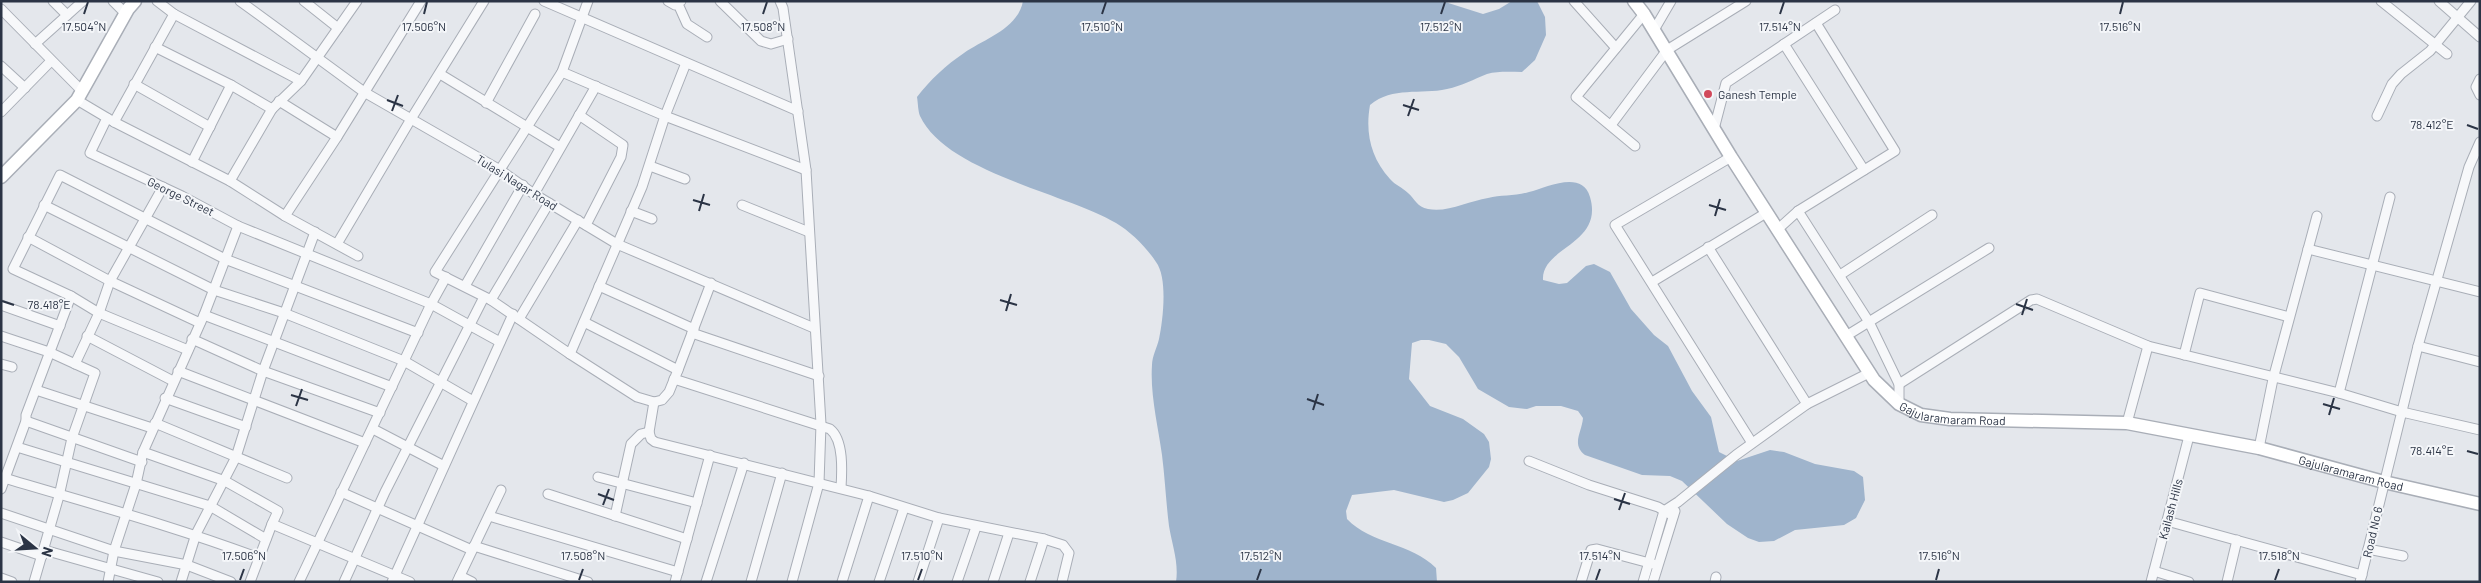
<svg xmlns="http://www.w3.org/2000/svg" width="2481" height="583" font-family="Barlow,sans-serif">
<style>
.water{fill:#9fb4cc}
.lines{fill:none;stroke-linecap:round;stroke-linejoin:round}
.street-casing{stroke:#a9aeb7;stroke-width:11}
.secondary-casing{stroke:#a9aeb7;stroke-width:15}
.street{stroke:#f7f8fa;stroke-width:9}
.secondary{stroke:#fff;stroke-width:12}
.ticks{fill:none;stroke:#2b3445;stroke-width:2}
.poi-dot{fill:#d1495b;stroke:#f4f6f9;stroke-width:2}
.labels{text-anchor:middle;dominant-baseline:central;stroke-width:4;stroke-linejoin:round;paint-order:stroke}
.poi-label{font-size:12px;fill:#2b3445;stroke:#f4f6f9;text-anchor:start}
.street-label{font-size:12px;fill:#2b3445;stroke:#f4f6f9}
.ticks-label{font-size:12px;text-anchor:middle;fill:#2b3445;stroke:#f4f6f9;stroke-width:4;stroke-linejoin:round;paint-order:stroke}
</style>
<rect width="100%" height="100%" fill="#e4e7ec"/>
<path class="water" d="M1023 1H1442L1483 14 1499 9 1512 1H1537L1545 17 1546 35 1535 60 1522 72C1510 72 1498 71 1487 74 1474 79 1462 86 1447 89 1420 95 1393 86 1370 105 1365 133 1371 158 1390 179 1395 185 1402 187 1408 193 1415 199 1417 207 1428 209 1447 213 1469 201 1488 198 1501 195 1516 196 1529 192 1546 188 1582 169 1590 197 1604 245 1541 247 1543 280L1559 284 1567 283 1586 266 1594 264 1610 272 1631 309 1654 335 1668 346 1692 391 1711 417 1719 452 1737 461 1770 450 1784 452 1815 464 1854 471 1863 477 1865 500 1856 518 1844 525 1795 530 1774 541 1759 542 1748 538 1727 524 1682 481 1670 476 1642 475 1585 455C1571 444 1582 432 1583 418L1578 411 1561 406H1536L1527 409 1509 407 1478 389 1459 357 1446 344 1429 340H1421L1412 343 1409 379 1430 406 1463 419 1484 434 1489 442 1491 459 1489 467 1468 493 1453 500 1444 502 1394 490 1352 495 1346 511 1347 519C1371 544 1411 543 1436 568L1437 582H1176C1179 562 1172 545 1169 526 1166 502 1165 479 1162 455 1158 425 1150 395 1152 365 1152 356 1157 348 1159 339 1163 320 1168 278 1156 262 1147 248 1130 231 1116 223 1065 193 946 172 920 116 918 111 918 103 917 97 930 80 946 65 964 53 984 39 1018 29 1023 1Z"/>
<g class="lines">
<defs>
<g id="street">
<path d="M53 1 67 15"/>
<path d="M113 1 126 14"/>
<path d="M157 1 174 14 301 81"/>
<path d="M240 1 364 92 500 170 534 194 617 244 814 328"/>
<path d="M304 1 338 28"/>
<path d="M544 1 798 111"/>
<path d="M668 1 675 5 681 1"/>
<path d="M720 1 761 41 771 44 788 39"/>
<path d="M780 1 783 8 806 170 821 424 819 483 792 582"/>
<path d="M1574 1 1616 48"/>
<path d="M2381 1 2447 54"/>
<path d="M2439 1 2480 37"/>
<path d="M678 4 687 24 707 37"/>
<path d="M1 9 82 91"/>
<path d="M1654 30 1671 1"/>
<path d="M35 44 83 1"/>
<path d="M1784 44 1864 170"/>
<path d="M155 47 231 85 272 109 230 181"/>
<path d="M686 63 665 116 806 170"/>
<path d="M1 66 25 88"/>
<path d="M440 74 560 147"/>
<path d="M2480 79 2476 87 2480 95"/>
<path d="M134 84 210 127"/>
<path d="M77 100 114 122 230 181 285 216 358 256"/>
<path d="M279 101 337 137"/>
<path d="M486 103 535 14"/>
<path d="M272 109 301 81 357 1"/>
<path d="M1 112 51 61"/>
<path d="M579 115 623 145 621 157 586 225"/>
<path d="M2377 116 2392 84 2401 74 2430 51 2471 1"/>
<path d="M107 118 90 153 182 196 238 226 431 304 500 342"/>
<path d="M114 122 174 14"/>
<path d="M1611 125 1667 50 1746 1"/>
<path d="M1714 129 1726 83 1835 10"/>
<path d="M1635 146 1576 97 1644 14"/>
<path d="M1731 157 1615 225 1752 443"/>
<path d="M192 162 231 85"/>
<path d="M650 166 685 179"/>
<path d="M534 194 596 86"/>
<path d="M549 203 491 300 435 272 562 72 588 1"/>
<path d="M44 205 214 290 284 313 404 361 473 401"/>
<path d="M742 205 809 232"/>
<path d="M631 211 652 219"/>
<path d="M1798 211 1869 322 1899 384V404"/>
<path d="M285 216 337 137 421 1"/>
<path d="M1777 230 1798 211 1895 151 1816 23"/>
<path d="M28 237 110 281 200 323"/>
<path d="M337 244 411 119 484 1"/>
<path d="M1708 247 1807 404"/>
<path d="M2308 249 2480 292"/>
<path d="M1840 275 1932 215"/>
<path d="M1652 282 1766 213"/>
<path d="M465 286 523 185"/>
<path d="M599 286 694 329"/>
<path d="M71 296 99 313 188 350"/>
<path d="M491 300 570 354 642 187 665 116 562 72"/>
<path d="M1 305 60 326"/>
<path d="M204 315 392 387"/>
<path d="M519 319 578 220"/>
<path d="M584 322 678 370"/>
<path d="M692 333 819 376"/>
<path d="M1 336 49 352 95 373 72 438 59 496 34 582"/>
<path d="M87 336 173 381"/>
<path d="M1846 336 1989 248"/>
<path d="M192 339 263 371 380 413"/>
<path d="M2418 346 2480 362"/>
<path d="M570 354 637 397 654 402 662 400 669 392 678 370 711 283"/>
<path d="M2184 355 2200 293 2289 317"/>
<path d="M1 364 12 367"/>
<path d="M75 364 99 313 110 281 163 187"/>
<path d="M178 371 365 443"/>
<path d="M674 379 830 429C844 440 842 472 841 488"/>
<path d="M1899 384 2031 300 2037 299 2148 346 2339 393 2390 197"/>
<path d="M36 390 152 428"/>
<path d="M2339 393 2402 412 2480 430"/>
<path d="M165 398 246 427"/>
<path d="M654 402 649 432 651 439 655 442 869 496 939 518 1044 539 1063 545 1069 553 1062 582"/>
<path d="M26 421 142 462"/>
<path d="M155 423 287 478"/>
<path d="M2127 423 2148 346"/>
<path d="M373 429 444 466"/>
<path d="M17 447 210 506 266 539"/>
<path d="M2259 448 2273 379 2317 216"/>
<path d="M143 452 225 481 278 511 272 524 410 582"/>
<path d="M1529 461 1589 485 1658 507 1673 516"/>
<path d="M1 477C88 503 174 526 259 558"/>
<path d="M598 477 697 503"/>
<path d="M1 489 26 421V415L71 296 13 269 60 175 225 259 418 333"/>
<path d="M341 492 472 550"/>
<path d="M548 494 687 539"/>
<path d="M1 513 114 551 187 565 231 582"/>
<path d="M489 516 678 572"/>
<path d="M615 516 631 444 641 434 649 432"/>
<path d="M2167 521 2362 575"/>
<path d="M1 542 42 556"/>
<path d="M474 546 588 582"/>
<path d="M2368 549 2403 556"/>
<path d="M44 550 158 582"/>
<path d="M2154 571 2189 582"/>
<path d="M460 576 472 582"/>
<path d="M1 578 12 582"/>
<path d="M108 582 114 551 136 484 143 452 204 315 238 226"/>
<path d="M181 582 196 534 236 457 263 371 315 232"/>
<path d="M250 582 272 524"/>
<path d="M299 582 431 304 446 277"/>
<path d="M344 582 385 492 484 297"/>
<path d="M392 582 513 314"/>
<path d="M457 582 501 490"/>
<path d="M675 582 710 455"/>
<path d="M706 582 744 463"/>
<path d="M751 582 782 473"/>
<path d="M842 582 869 496"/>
<path d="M879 582 904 508"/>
<path d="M918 582 939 518"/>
<path d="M957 582 976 527"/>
<path d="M993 582 1009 533"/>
<path d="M1030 582 1044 539"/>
<path d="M1581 582 1591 550 1597 549 1657 565"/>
<path d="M1643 582 1664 511 1678 502 1736 455 1807 404 1869 373"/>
<path d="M1653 582 1675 511"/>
<path d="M1715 582 1716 577"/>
<path d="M2151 582 2189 436"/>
<path d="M2227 582 2237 540"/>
<path d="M2360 582 2418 346 2469 167 2480 142"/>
</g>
<g id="secondary">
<path id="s1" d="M1634 1 1644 14 1731 157 1874 380 1899 404 1921 415 1950 419 2127 423 2259 448 2384 482 2480 504"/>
<path d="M1 177 77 100 128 9 135 1"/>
</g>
</defs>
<use href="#street" class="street-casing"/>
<use href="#secondary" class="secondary-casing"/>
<use href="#street" class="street"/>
<use href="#secondary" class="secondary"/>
</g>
<path class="ticks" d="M84 14 88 2M424 14 427 2M763 14 767 2M1102 14 1106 2M1441 14 1445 2M1780 14 1784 2M2120 14 2123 2M387 100 403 106M1403 105 1419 110M392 111 398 95M1408 116 1414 99M2467 125 2478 129M693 200 710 205M1709 205 1726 210M699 211 704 194M1715 216 1720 199M1000 300 1017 305M2 301 14 305M2016 304 2033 310M1006 311 1011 294M2022 315 2027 299M291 395 308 400M1307 399 1324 405M2323 404 2340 409M296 406 302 389M1313 410 1318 394M2329 415 2334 398M2467 451 2478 454M598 494 614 500M1614 499 1630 504M603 505 609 489M1619 510 1625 493M240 580 244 569M579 580 583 569M918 580 922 569M1257 580 1261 569M1596 580 1600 569M1936 580 1939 569M2275 580 2279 569"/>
<circle class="poi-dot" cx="1708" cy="94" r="5"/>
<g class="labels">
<g class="poi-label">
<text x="1718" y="94">Ganesh Temple</text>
</g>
<g class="street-label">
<text transform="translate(517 182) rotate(32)">Tulasi Nagar Road</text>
<text transform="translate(181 196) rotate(26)">George Street</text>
<text stroke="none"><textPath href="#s1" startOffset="539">Gajularamaram Road</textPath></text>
<text stroke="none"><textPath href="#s1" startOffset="944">Gajularamaram Road</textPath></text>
<text transform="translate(2170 509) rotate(-75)">Kailash Hills</text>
<text transform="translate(2372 532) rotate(-77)">Road No 6</text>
</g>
</g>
<g class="ticks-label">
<text x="84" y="31">17.504°N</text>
<text x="424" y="31">17.506°N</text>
<text x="763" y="31">17.508°N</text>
<text x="1102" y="31">17.510°N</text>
<text x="1441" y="31">17.512°N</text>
<text x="1780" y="31">17.514°N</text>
<text x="2120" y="31">17.516°N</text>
<text x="2432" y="129">78.412°E</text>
<text x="49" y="309">78.418°E</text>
<text x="2432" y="455">78.414°E</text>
<text x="244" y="560">17.506°N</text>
<text x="583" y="560">17.508°N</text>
<text x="922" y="560">17.510°N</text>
<text x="1261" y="560">17.512°N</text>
<text x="1600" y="560">17.514°N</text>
<text x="1939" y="560">17.516°N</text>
<text x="2279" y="560">17.518°N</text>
</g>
<rect width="2481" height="583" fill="none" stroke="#2b3445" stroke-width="5"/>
<g transform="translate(35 548) rotate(108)" stroke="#f4f6f9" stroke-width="4" paint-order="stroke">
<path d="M0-4L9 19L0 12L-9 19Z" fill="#2b3445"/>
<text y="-8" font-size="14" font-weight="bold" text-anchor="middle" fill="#2b3445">N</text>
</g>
</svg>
